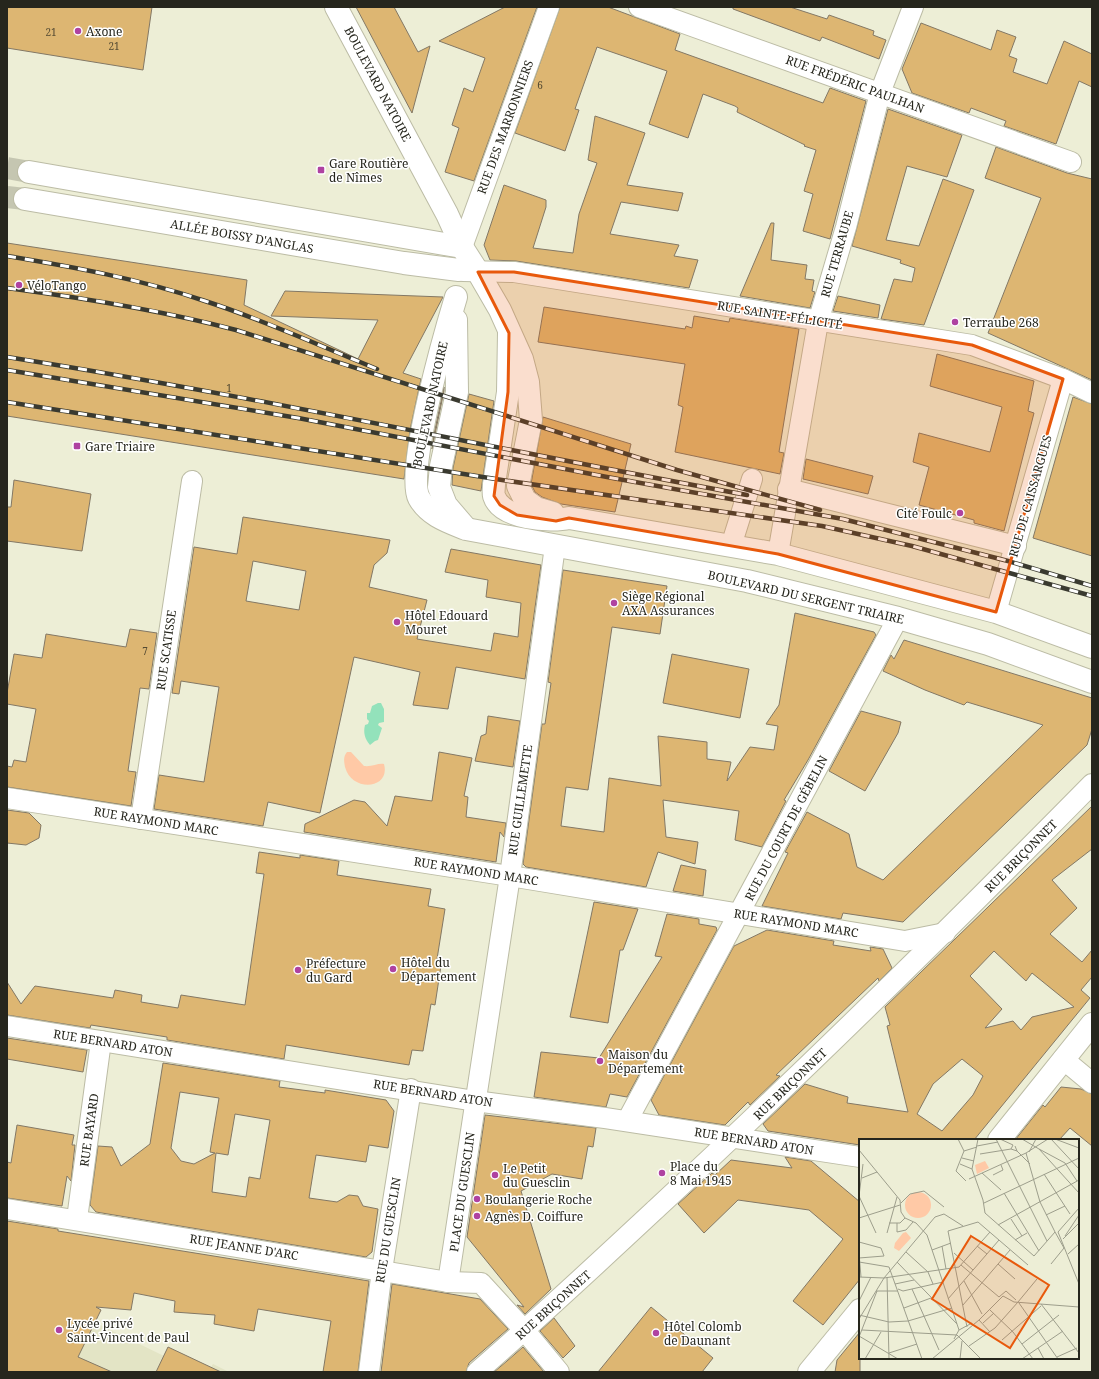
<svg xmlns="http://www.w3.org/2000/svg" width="1099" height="1379" font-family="'Noto Serif',serif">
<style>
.built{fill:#e3e4c5}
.green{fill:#ffc9a6}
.water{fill:#93e2bb}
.building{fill:#ddb672;stroke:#837865;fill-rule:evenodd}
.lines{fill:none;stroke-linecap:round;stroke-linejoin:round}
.secondary-tunnel{stroke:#c5c6b1;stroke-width:22;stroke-dasharray:22 11;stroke-linecap:butt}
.street-casing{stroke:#bcbca5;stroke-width:22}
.secondary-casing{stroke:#bcbca5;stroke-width:24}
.street{stroke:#fff;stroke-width:20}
.secondary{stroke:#fff;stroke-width:22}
.rail-casing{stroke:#3a3a30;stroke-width:4.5}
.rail{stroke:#fff;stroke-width:3;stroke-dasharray:9;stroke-linecap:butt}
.marked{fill:#e8590c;fill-opacity:0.2;stroke:#e8590c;stroke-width:3;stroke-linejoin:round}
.poi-dot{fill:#af42a1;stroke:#fff;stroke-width:1.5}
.labels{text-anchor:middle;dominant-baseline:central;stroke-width:3;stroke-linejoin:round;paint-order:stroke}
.number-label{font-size:10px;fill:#544a32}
.poi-label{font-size:12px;fill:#26261d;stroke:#fff;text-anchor:start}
.street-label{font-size:12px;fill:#26261d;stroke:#fff}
.inset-road{fill:none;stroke:#9d9e8c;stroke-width:1}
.view{fill:#e8590c;fill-opacity:0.15;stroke:#e8590c;stroke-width:2}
.inset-edge{fill:none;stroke:#26261d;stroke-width:2}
</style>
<rect width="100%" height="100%" fill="#edeed6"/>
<path class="built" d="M88 1319 164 1356 168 1347 211 1367 213 1364 229 1372H7Z"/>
<path class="green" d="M347 752H351L364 766C372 767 378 763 384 764 391 789 352 793 345 767 344 761 343 757 347 752Z"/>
<path class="water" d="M378 703H381L384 709V722L379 723 378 725 382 728 378 740 375 741 370 745C365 739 363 733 365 725L368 724 369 721 367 719V713H370L372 706Z"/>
<g class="building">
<path d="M7 7H152L143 70 7 48Z"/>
<path d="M356 7H394L418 52 430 46 412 113Z"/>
<path d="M505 7H537L474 181 445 172 459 128 452 125 464 88 473 92 485 58 439 41Z"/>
<path d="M560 7H608L680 34 675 50 823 103 830 88 866 101 830 239 803 231 813 194 804 191 816 150 804 146 805 145 737 112 738 108 735 106 703 94 688 138 649 124 667 71 597 47 575 109 579 110 565 151 515 133Z"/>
<path d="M733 7H790L827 19 829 15 874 31 873 35 886 40 879 59 822 37 820 41 733 9Z"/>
<path d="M921 23 991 50 997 30 1016 37 1009 56 1017 59 1013 72 1047 84 1064 41 1092 54V87L1079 81 1056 144 1004 126 1006 121 971 108 969 113 912 93 902 69Z"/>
<path d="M888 109 962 135 947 177 907 166 886 240 919 246 943 179 974 190 924 325 881 319 894 279 912 282 915 268 900 263 901 260 852 246Z"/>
<path d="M595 116 645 133 627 185 683 193 678 211 621 202 610 234 679 245 674 256 698 260 689 288 516 261 490 260 484 245 504 185 546 200V207L533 248 573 253 579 214 597 163 588 160Z"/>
<path d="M996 147 1067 173 1092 179V380L988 333 1041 198 985 178Z"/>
<path d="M771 223H774L771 260 807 265 805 279 814 280 812 291 815 292 810 308 740 296Z"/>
<path d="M7 243 247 280 244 305 358 359 378 320 271 316 285 291 443 297 403 373 421 379 410 430 404 479 7 416Z"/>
<path d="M838 296 880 305 878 318 833 311Z"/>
<path d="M544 307 685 329 686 326 692 328 694 316 729 322 730 318 799 329 779 452 784 453 780 474 675 452 683 407 678 405 685 364 538 342Z"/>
<path d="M937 354 1034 381 1028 411 1034 413 1004 531 974 523V520L919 505 929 467 913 462 919 433 990 452 1002 407 930 386Z"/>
<path d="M444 387V391L432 449 434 434Z"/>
<path d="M469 394 494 401 481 491 452 485 453 468Z"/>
<path d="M1073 397 1092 404V556L1033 538Z"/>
<path d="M543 417 631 444 615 512 561 504 542 497 535 492 531 484Z"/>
<path d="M806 459 873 476 868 494 803 479Z"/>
<path d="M14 480 91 494 82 551 7 541V507H11Z"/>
<path d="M243 517 390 540 387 553 374 565 369 587 427 600 417 639 491 651 494 633 518 637 521 603 486 597 488 580 445 572 451 549 541 565 525 679 456 667 448 709 413 705 420 672 354 657 320 813 268 802 263 826 154 809 159 775 204 782 219 687 181 681 179 694 172 693 194 547 237 554ZM253 561 306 571 299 610 246 601Z"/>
<path d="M563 570 667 586 660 634 612 627 588 790 566 787 561 826 604 832 609 778 661 786 658 736 707 742V759L731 762 727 781 750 747 774 750 778 726 766 724 779 705 795 613 874 632 876 635 808 760 784 800 786 801 762 847 735 840 739 811 663 800 666 837 698 842 695 864 658 852 646 887 526 867 523 864 542 724H545L551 683 548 682Z"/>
<path d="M130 629 157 633 149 689 140 688 128 771 136 772 131 806 7 787V766L12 767 14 760 26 762 36 709 7 704V693L14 654 42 658 46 634 126 647Z"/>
<path d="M904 640 1092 698V729L1087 745 903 922 843 913 841 919 762 906 788 853 785 852 807 812 849 834 857 867 883 880 1043 725 967 702 964 705 925 690 883 671 891 655 894 659Z"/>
<path d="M672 654 749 669 740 718 663 703Z"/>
<path d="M861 711 901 722 898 733 865 791 829 771Z"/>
<path d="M488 716 520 721 513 767 475 761 481 736 486 734Z"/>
<path d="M439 752 472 758 464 796 468 797 466 817 506 823 504 837 500 832 496 862 304 832 305 824 354 800 365 802 387 826 395 796 432 801Z"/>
<path d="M1092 806V849L1052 880 1077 908 1050 934 1082 962 1092 950V977L1081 990 1090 998 974 1140H860V1145L768 1131 763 1124 805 1084 848 1097 847 1103 908 1112 887 1026 890 1025 885 1007ZM994 951 1026 981 1032 973 1074 1007 1032 1017 1021 1030 1013 1021 985 1028 1002 1009 970 976ZM962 1059 983 1076 973 1095 942 1131 917 1114 933 1084Z"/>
<path d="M7 810 29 813 41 825 39 838 26 845 7 843Z"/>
<path d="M259 852 300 858V855L339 861 337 875 431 889 428 906 445 909 437 959H442L435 1005 431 1004 423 1051 412 1050 409 1065 286 1045 284 1059 167 1040V1037L91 1025 90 1028 7 1015V982L21 1004 35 986 113 998 115 990 142 995 141 1002 178 1008 181 995 245 1005 264 874 256 873Z"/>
<path d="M681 865 706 870 703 896 673 891Z"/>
<path d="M594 902 638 909 623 950H620L608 1023 570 1017Z"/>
<path d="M667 914 699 919V924L716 927 717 930 627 1097 610 1094 606 1107 534 1097 541 1052 599 1058 662 957 655 956Z"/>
<path d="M767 930 834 941 833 945 871 951 870 947 883 949 892 968 879 981 878 978 776 1075 780 1076 750 1105 748 1102 725 1125 659 1115 651 1100 734 946Z"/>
<path d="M7 1038 87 1050 83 1072 7 1059Z"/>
<path d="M163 1063 280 1081 279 1087 325 1093V1090L386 1100 394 1111 388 1148 369 1145 366 1162 316 1155 309 1198 337 1202 349 1195 358 1196 363 1206 378 1209 372 1252 366 1257 96 1212 90 1205 98 1146 112 1147 121 1166 150 1144ZM180 1092 219 1098 210 1152 215 1153 194 1164 181 1161 171 1148ZM235 1114 270 1120 260 1179 249 1177 246 1197 212 1192 216 1153 228 1155Z"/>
<path d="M1061 1087 1081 1089 1092 1094V1146L1070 1128 1059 1140H1015L1043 1105 1045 1107Z"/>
<path d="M485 1115 596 1128 593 1147 588 1146 582 1179 552 1174 521 1191 551 1289 525 1314 517 1305 524 1307 467 1237Z"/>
<path d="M17 1125 74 1135 72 1145H75L71 1181 67 1176 62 1206 7 1198V1162L11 1163Z"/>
<path d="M785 1157 811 1161 860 1202V1279L823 1325 793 1301 843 1239 809 1210 738 1200 704 1233 678 1204 712 1173 715 1175 731 1160 792 1168Z"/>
<path d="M7 1221 58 1229V1231L369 1281 358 1372H323L331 1321 258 1309 254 1331 214 1324 215 1315 174 1312 175 1301 134 1293 131 1310 96 1307 101 1310 78 1357 112 1372H7Z"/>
<path d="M392 1284 480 1299 508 1329 469 1363 466 1372H381Z"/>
<path d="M651 1307 713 1358 702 1372H598Z"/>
<path d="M554 1318 575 1346 563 1358 540 1331Z"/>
<path d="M860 1332V1372H835L837 1360Z"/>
<path d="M168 1347 221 1372H156Z"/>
<path d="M523 1347 544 1372H494L507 1361Z"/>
</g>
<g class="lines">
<g class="secondary-tunnel">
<path d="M7 168 29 172"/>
<path d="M7 197 25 199"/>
</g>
<defs>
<g id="street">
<path d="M639 7 1071 162"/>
<path d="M462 247 549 7"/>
<path d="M463 271 514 272 972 345 1063 379 1092 393"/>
<path d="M788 489 1016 546"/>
<path d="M731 546 752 479"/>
<path d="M778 554 818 322 846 227 880 93 913 7"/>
<path d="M996 612 1063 379"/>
<path d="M7 798 510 876 905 941 945 933"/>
<path d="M141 819 192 481"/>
<path d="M7 1026 475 1101 605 1118 860 1157"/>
<path d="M1063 1059 1092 1083"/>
<path d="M627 1121 898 618"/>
<path d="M7 1209 448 1282 481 1283 525 1331 559 1372"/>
<path d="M77 1219 101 1041"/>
<path d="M448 1282 510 876 555 546"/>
<path d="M369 1372 382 1270 411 1089"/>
<path d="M477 1372C538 1319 598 1263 657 1208 806 1070 950 928 1092 784"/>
</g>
<g id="secondary">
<path d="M336 7 447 214 462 247 478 272 500 310 522 359 528 382 531 420 518 486 525 500 536 508 553 513"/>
<path d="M29 172 462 247"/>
<path d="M25 199 404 263 459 270"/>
<path d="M456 297C446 330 405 472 419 498 429 516 449 522 466 529L747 581 898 618 988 644 1092 682"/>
<path d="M456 320 457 392 441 466 439 487 446 505 464 526"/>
<path d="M509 333 508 392 494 484C494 487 493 493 494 496 501 519 551 522 569 518L778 554 996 612 1092 647"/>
<path d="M999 1140 1092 1024"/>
<path d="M809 1372 860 1310"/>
</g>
</defs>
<use href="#street" class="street-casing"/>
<use href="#secondary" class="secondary-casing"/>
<use href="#street" class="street"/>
<use href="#secondary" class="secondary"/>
<defs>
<g id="rail">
<path d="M7 256C74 267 140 279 205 301 264 320 320 346 377 369"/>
<path d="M7 288C84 298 160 310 236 330L677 470 820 510"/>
<path d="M7 357C255 396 500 450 747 495"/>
<path d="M7 370 298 418 607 477 843 519 1008 561 1092 586"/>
<path d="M7 402 502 480 822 526 912 546 1092 596"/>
</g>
</defs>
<use href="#rail" class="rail-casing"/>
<use href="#rail" class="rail"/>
</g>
<path class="marked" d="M478 272H514L972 345 1063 379 996 612 778 554 569 518 556 521 517 515 500 505 494 496 508 392 509 333Z"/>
<g class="poi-dot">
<circle cx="78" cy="31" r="4"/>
<rect x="317" y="166" width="8" height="8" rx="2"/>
<circle cx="19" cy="285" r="4"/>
<circle cx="955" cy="322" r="4"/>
<rect x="73" y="442" width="8" height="8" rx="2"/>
<circle cx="960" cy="513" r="4"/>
<circle cx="614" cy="603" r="4"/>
<circle cx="397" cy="622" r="4"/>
<circle cx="393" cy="969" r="4"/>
<circle cx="298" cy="970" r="4"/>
<circle cx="600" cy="1061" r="4"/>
<circle cx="662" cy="1173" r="4"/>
<circle cx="495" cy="1175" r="4"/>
<circle cx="477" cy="1199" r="4"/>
<circle cx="477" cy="1216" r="4"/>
<circle cx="59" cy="1330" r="4"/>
<circle cx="656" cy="1333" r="4"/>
</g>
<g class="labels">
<g class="number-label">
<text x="51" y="32">21</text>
<text x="114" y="46">21</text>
<text x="540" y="85">6</text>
<text x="229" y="388">1</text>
<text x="145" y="651">7</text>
</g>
<g class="poi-label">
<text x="86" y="31">Axone</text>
<text x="329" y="163">Gare Routière<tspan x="329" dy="14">de Nîmes</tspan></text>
<text x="27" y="285">VéloTango</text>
<text x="963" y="322">Terraube 268</text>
<text x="85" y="446">Gare Triaire</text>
<text x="952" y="513" text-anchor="end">Cité Foulc</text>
<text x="622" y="596">Siège Régional<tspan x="622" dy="14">AXA Assurances</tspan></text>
<text x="405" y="615">Hôtel Edouard<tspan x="405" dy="14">Mouret</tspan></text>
<text x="401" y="962">Hôtel du<tspan x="401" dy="14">Département</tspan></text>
<text x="306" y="963">Préfecture<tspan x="306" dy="14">du Gard</tspan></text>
<text x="608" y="1054">Maison du<tspan x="608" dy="14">Département</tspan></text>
<text x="670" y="1166">Place du<tspan x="670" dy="14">8 Mai 1945</tspan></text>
<text x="503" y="1168">Le Petit<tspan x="503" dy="14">du Guesclin</tspan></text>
<text x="485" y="1199">Boulangerie Roche</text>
<text x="485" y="1216">Agnès D. Coiffure</text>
<text x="67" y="1323">Lycée privé<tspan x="67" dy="14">Saint-Vincent de Paul</tspan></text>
<text x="664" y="1326">Hôtel Colomb<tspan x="664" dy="14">de Daunant</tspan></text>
</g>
<g class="street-label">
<text transform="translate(378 84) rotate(62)">BOULEVARD NATOIRE</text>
<text transform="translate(855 84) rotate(20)">RUE FRÉDÉRIC PAULHAN</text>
<text transform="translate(505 127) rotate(-70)">RUE DES MARRONNIERS</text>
<text transform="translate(242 236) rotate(10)">ALLÉE BOISSY D'ANGLAS</text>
<text transform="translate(837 254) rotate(-74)">RUE TERRAUBE</text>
<text transform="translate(780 315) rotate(9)">RUE SAINTE-FÉLICITÉ</text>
<text transform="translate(430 404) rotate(-78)">BOULEVARD NATOIRE</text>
<text transform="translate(1030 496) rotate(-74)">RUE DE CAISSARGUES</text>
<text transform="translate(806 597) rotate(13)">BOULEVARD DU SERGENT TRIAIRE</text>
<text transform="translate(166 650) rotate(-82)">RUE SCATISSE</text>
<text transform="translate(520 800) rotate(-82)">RUE GUILLEMETTE</text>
<text transform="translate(156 821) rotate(9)">RUE RAYMOND MARC</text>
<text transform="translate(786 828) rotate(-62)">RUE DU COURT DE GÉBELIN</text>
<text transform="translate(1021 856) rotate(-45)">RUE BRIÇONNET</text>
<text transform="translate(476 871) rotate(9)">RUE RAYMOND MARC</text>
<text transform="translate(796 923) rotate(9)">RUE RAYMOND MARC</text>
<text transform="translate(113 1043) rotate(9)">RUE BERNARD ATON</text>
<text transform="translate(790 1084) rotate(-44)">RUE BRIÇONNET</text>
<text transform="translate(433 1093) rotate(9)">RUE BERNARD ATON</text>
<text transform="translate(89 1130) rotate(-82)">RUE BAYARD</text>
<text transform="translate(754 1141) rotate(9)">RUE BERNARD ATON</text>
<text transform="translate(462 1192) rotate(-82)">PLACE DU GUESCLIN</text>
<text transform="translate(388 1230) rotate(-81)">RUE DU GUESCLIN</text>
<text transform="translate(244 1247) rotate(9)">RUE JEANNE D'ARC</text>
<text transform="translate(553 1305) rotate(-42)">RUE BRIÇONNET</text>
</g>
</g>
<g transform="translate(859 1139)">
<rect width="220" height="220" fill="#edeed6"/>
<path d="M126 22 130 29 118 35 116 26ZM46 66a13 13 0 1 1 26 0a13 13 0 1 1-26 0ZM47 93 52 99 40 112 35 109 36 104 44 94Z" fill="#ffc9a6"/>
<path class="inset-road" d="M99 0 105 12 97 32 107 42M119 0 113 30 124 61 126 74 175 117 196 93 181 63 167 14M137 0 188 102M141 0 154 6M163 0 180 10 220 54M192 0 220 30M196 0 220 9M154 6 152 10 158 12 156 7M118 7 139 3M180 10 206 24 218 42M0 11 41 61 42 73 46 79 57 84 68 96 100 191M105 12 118 8M158 12 171 25M170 13 177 0M121 15 152 10M103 19 115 22M101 25 113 30M123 34 142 51M185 35 211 75M134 36 144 31 142 26M3 39 18 33M110 40 167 14 189 0M145 54 180 112M0 57 17 94M0 57 4 25M42 64 51 55 65 52 85 68M125 64 220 19M220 69 199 93 220 145M187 76 206 67M0 79 41 66M152 80 163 97M30 84H41L46 79M38 84V93L47 91 54 83M139 86 220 41M28 94 38 58M206 97 220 76M204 100 220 84M156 101 168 94M0 103 22 109 25 117 0 119M83 107 87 130M118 107 128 115M73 111 92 104M47 113 69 133 74 145M0 114 2 138M95 114 114 131M209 115 220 105M0 123 30 128 63 220M38 123 98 185M139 125 156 140M192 125 205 109 196 93M102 126 140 158M0 138 25 139 100 128 131 93M28 138 30 220M105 142 123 175M36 145 55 141M39 150 44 152 84 143M53 150 80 211M17 152H39M140 158 147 152 157 161M89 160 140 101M0 162 12 138M159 163 178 140M160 164 199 220M182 165 220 214M104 166 151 111M45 169 72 159M131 171 154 193 174 220M0 176 30 183 49 182 93 169M0 180 25 139 76 78 85 75 104 87M120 181 131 193M124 184 135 174M108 188 89 92 119 83 169 126M3 191 98 196 122 220M0 197 39 220M0 198 18 152M95 200 100 191 113 184M143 201 182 167M163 205 200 176M110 207 136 189 159 163M179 209 185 220M30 214 58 205M198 218 218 209M6 220 22 193M73 220 120 181 144 157 155 163 220 168M101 220 103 202M163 220 204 192"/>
<path class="view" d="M112 97 190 146 151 209 73 160Z"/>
<rect width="220" height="220" class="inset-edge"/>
</g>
<rect width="1099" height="1379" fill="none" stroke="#26261d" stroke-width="16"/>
</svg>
